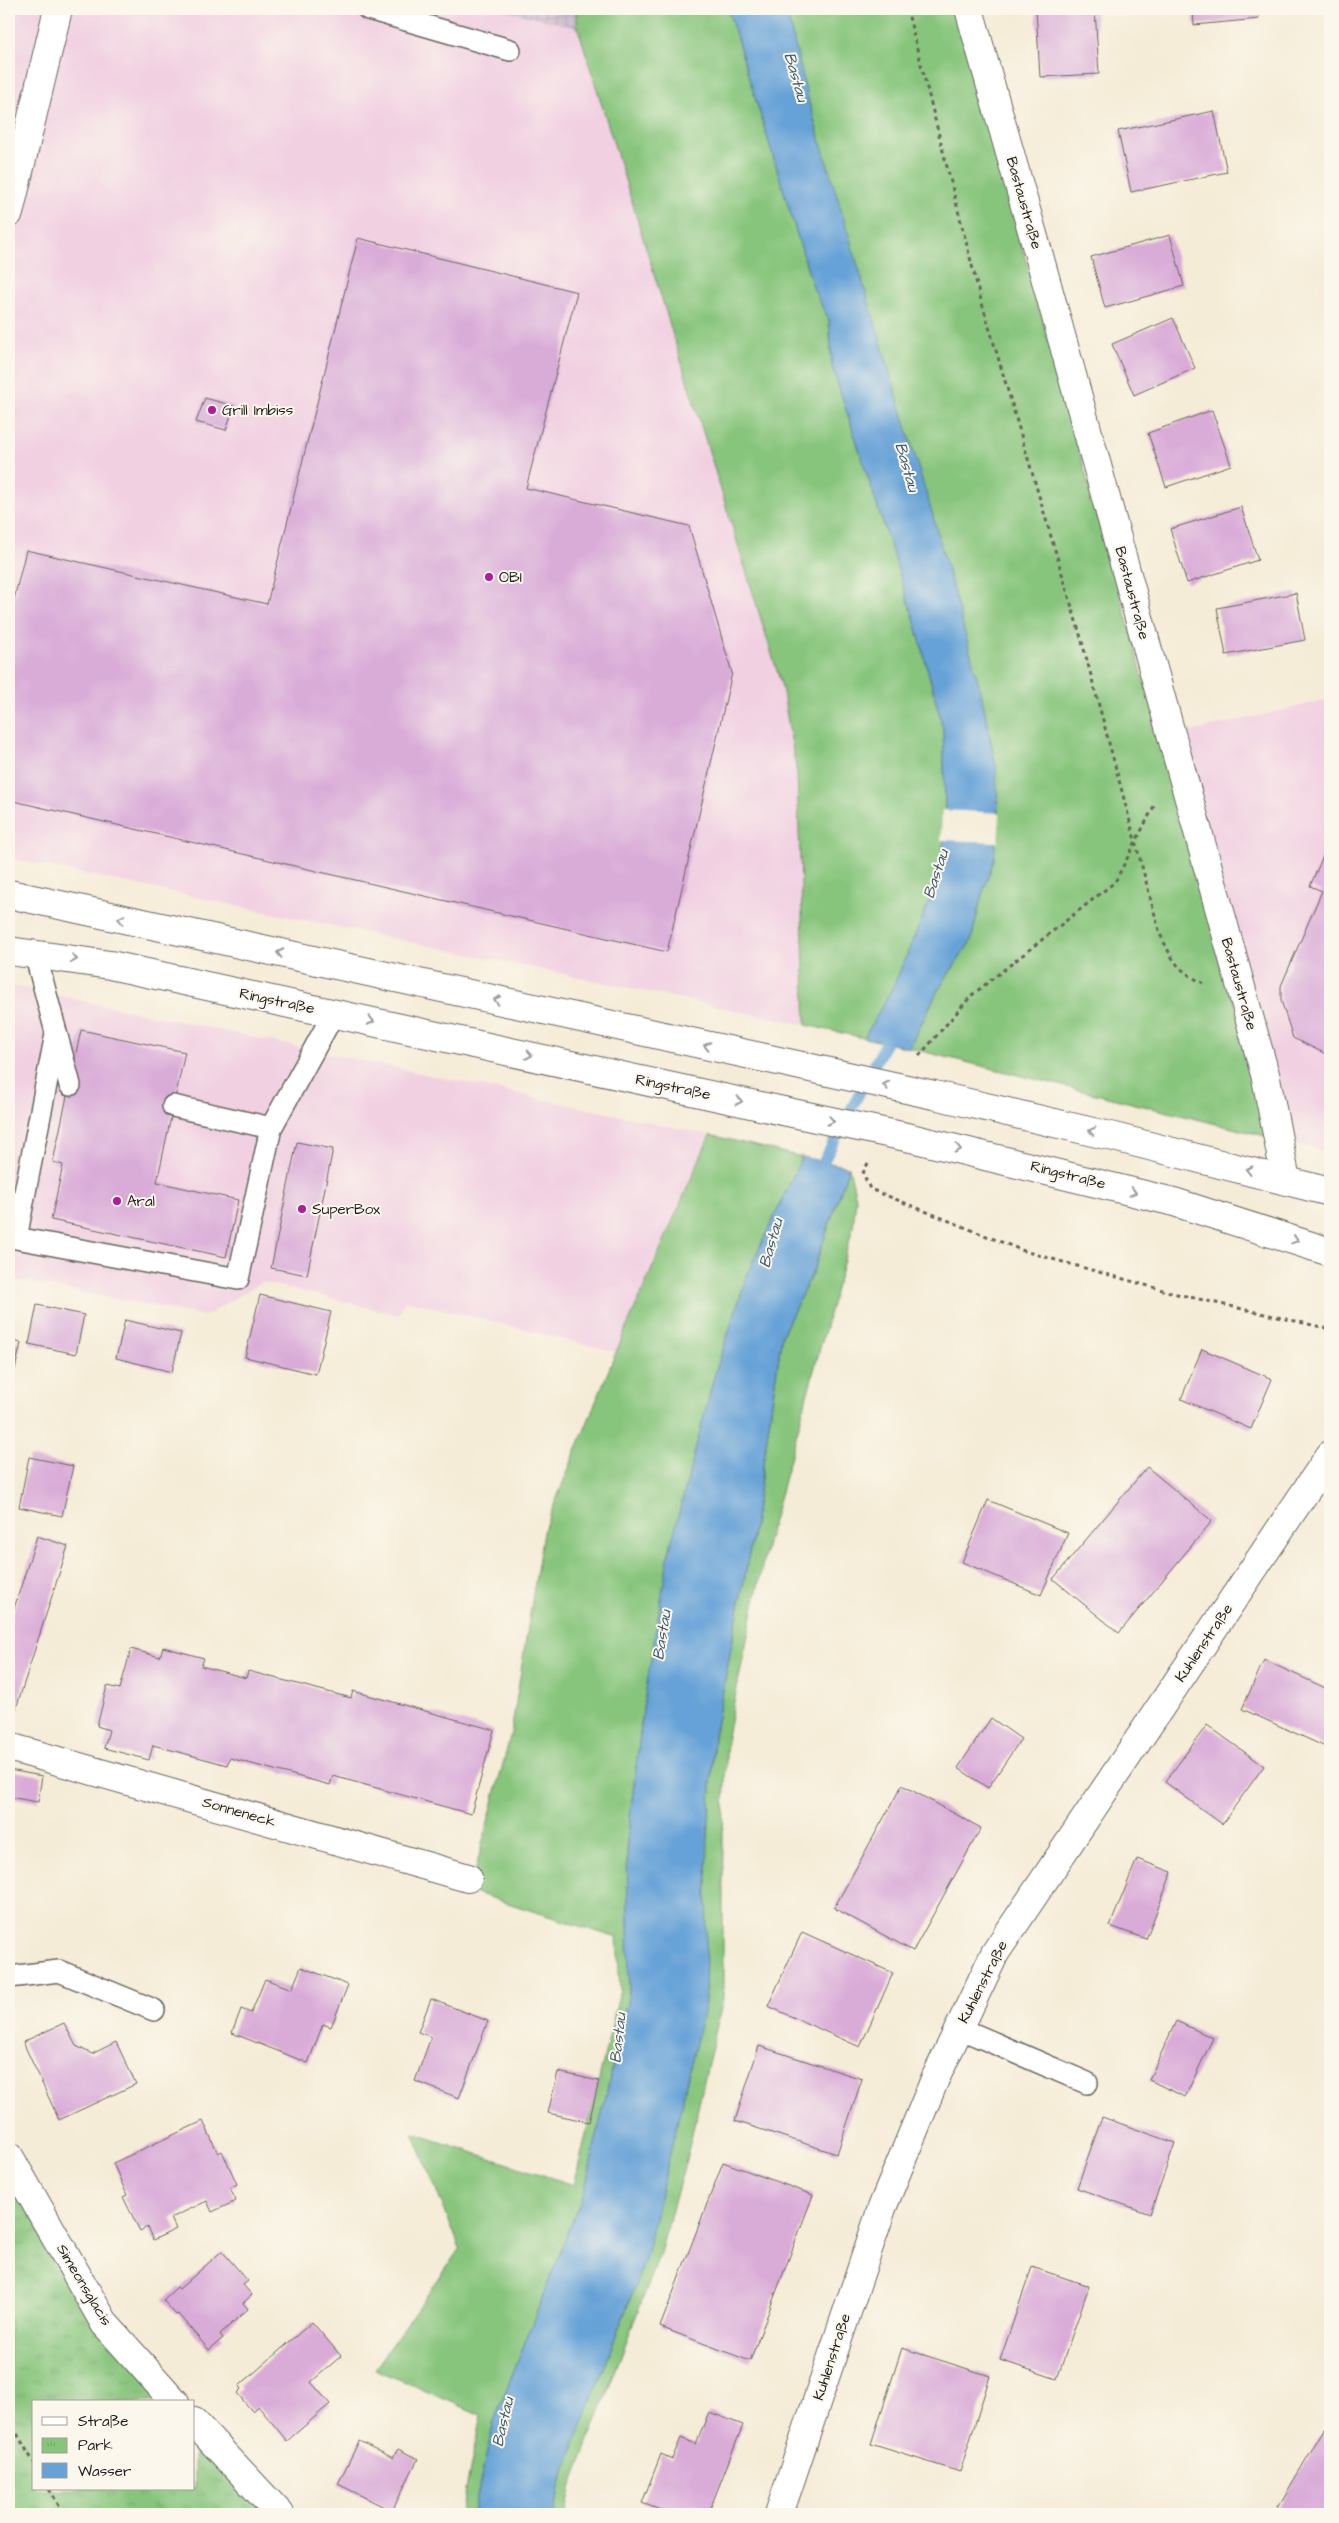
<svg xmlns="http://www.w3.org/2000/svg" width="1339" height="2523" font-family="'Architects Daughter',sans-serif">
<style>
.built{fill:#f1d0e2}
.industrial{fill:url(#industrial-grid)}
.grass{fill:#87c57c;stroke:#52704c}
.park{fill:url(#park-tufts);stroke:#52704c}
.water{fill:#66a2d7;stroke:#415f7a}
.pier{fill:#f5ecd7}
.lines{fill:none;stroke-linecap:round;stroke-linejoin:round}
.stream{stroke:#66a2d7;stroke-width:11}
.building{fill:#d9acd8}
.lane-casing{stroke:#68655d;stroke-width:24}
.street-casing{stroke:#68655d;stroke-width:30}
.primary-casing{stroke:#68655d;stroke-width:30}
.path{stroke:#68655d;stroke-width:3;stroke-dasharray:4 4;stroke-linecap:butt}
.lane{stroke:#fff;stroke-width:21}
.street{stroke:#fff;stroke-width:28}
.primary{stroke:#fff;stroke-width:28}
.primary-bridge-casing{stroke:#68655d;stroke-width:30;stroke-linecap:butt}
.primary-bridge{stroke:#fff;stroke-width:28}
.oneway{stroke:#999}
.poi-dot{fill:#b5179e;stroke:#fbf7ec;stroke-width:2}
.labels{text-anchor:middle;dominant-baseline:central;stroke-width:4;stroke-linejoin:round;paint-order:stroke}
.street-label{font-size:15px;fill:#1c1c1c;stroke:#fbf7ec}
.poi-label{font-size:15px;fill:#1c1c1c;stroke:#fbf7ec;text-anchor:start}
.water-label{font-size:16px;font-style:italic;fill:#3d5870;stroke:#fbf7ec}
</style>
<defs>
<pattern id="industrial-grid" width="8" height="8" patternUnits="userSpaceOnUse" patternTransform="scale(1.25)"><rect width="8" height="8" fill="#cebed0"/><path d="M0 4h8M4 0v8" fill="none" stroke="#b0a3b2"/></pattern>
<pattern id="park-tufts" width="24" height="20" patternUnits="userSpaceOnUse" patternTransform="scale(1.25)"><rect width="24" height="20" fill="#87c57c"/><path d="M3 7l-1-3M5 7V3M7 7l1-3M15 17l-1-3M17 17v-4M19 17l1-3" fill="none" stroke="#74a96b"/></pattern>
</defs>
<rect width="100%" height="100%" fill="#fbf7ec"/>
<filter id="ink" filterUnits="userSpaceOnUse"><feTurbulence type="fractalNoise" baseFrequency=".02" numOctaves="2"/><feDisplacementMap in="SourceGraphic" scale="10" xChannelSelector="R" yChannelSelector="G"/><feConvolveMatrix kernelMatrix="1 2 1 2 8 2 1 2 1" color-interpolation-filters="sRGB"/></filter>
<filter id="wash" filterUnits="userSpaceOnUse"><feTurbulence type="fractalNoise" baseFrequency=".0096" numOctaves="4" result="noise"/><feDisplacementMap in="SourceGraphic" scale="20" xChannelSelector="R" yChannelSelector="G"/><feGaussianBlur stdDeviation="1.12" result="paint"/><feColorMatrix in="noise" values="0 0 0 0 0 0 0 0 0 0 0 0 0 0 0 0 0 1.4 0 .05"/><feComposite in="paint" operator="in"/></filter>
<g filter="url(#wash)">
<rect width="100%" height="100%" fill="#f5ecd7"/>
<g class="built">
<path d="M9 9H499L578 28 782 687 797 774 806 1025 9 858Z"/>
<path d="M1330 699V1152L1273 1138 1160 739Z"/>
<path d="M9 985 710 1135 616 1352 405 1300 399 1315 262 1282 206 1316 9 1279Z"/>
</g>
<path class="industrial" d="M499 9H576L578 28Z"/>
<g class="grass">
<path d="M576 9H728L814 290 829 320 832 366 916 625 943 728 945 798 943 855 927 907 894 985 864 1038 806 1025 797 774 782 687 578 28Z"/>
<path d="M786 9H955L1273 1138 909 1048 938 990 971 941 981 898 994 860Z"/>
<path d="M710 1135 802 1157 749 1270 714 1377 644 1701 627 1842 629 1993 585 2189 494 2421 473 2514H461L481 2415 375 2369 460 2248 413 2133 574 2185 620 1990 617 1938 470 1891 511 1733 543 1532 616 1352Z"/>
<path d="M849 1167 856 1198 853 1227 767 1543 727 1736 723 1833V1999L687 2156 660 2253 572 2485 566 2514H555L559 2486 646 2257 708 1836 714 1737 752 1539 782 1335 813 1272Z"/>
</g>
<path class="park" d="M9 2156 105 2324 181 2402H34V2489H194V2415L290 2514H9Z"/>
<g class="water">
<path d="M728 9H786L810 106 933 516 981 692 996 767 998 809 994 860 981 898 971 941 938 990 909 1048 864 1038 894 985 927 907 943 855 945 798 943 728 916 625 832 366 829 320 814 290Z"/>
<path d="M802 1157 849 1167 813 1272 782 1335 752 1539 714 1737 708 1836 705 2004 646 2257 559 2486 555 2514H473L494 2421 585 2189 629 1993 627 1842 644 1701 669 1552 714 1377 749 1270Z"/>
</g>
<path class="pier" d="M942 810 1000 813 998 842 941 840Z"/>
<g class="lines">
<path class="stream" d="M817 1174 892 1031"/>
</g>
<g id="blocks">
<g class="building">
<path d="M1036 9H1095L1099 74 1040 77Z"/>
<path d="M1193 9H1258L1259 19 1194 25Z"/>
<path d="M1214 111 1227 172 1131 192 1118 131Z"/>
<path d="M1170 235 1184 286 1105 308 1091 257Z"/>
<path d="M358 238 577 292 526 488 689 526 732 673 667 952 9 800V620L26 550 267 604Z"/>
<path d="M1173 318 1195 368 1134 395 1112 344Z"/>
<path d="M205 398 234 406 226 430 196 422Z"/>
<path d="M1212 410 1231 465 1166 487 1148 433Z"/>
<path d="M1241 507 1258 560 1187 583 1170 529Z"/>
<path d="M1296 593 1305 640 1226 655 1217 608Z"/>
<path d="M1330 840V1056L1293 1038 1281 1000V986L1322 891 1310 886Z"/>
<path d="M81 1030 185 1052 157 1182 238 1200 226 1257 51 1220 63 1165 53 1162Z"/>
<path d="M297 1142 333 1149 307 1275 271 1268Z"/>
<path d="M260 1295 331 1312 316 1374 245 1357Z"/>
<path d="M37 1305 84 1315 76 1354 29 1344Z"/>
<path d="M125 1320 181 1333 172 1372 116 1358Z"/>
<path d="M9 1340 21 1343 10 1391H9Z"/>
<path d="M1202 1349 1272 1379 1251 1429 1181 1399Z"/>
<path d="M29 1457 73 1466 62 1516 19 1507Z"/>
<path d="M1147 1467 1212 1521 1119 1633 1053 1579Z"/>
<path d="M988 1500 1068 1533 1041 1595 962 1562Z"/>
<path d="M37 1536 68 1546 11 1724 9 1723V1624Z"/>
<path d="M163 1647 204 1658 201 1666 246 1678 248 1671 351 1698 353 1691 494 1730 471 1814 333 1776 330 1785 230 1758 227 1765 153 1745 149 1760 104 1748 109 1730 97 1726 107 1686 120 1689 131 1649 160 1657Z"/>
<path d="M1264 1660 1330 1690V1749L1242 1709Z"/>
<path d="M991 1718 1021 1739 988 1788 958 1768Z"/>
<path d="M1207 1725 1264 1766 1222 1824 1165 1782Z"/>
<path d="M9 1770 42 1776 38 1802 9 1797Z"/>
<path d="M902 1785 981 1828 913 1951 834 1908Z"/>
<path d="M1137 1859 1172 1872 1146 1939 1110 1926Z"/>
<path d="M802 1932 893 1973 860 2047 768 2006Z"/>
<path d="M301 1967 348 1985 331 2027 323 2024 308 2063 232 2033 241 2009 251 2013 265 1979 292 1989Z"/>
<path d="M431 1999 488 2021 459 2098 415 2081 431 2037 418 2032Z"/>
<path d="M1176 2021 1213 2038 1185 2097 1149 2080Z"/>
<path d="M64 2023 76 2046 92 2054 116 2042 136 2084 59 2120 23 2042Z"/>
<path d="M759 2046 862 2079 837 2154 735 2121Z"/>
<path d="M558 2072 599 2081 589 2122 548 2113Z"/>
<path d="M1102 2117 1175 2143 1150 2214 1077 2188Z"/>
<path d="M203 2121 218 2153 222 2151 237 2184 230 2188 236 2201 212 2212 207 2201 171 2218 176 2229 153 2240 147 2227 140 2231 123 2197 127 2195 113 2163Z"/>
<path d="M723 2162 813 2195 750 2361 660 2327Z"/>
<path d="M222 2251 248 2281 243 2285 252 2295 243 2303 248 2309 220 2334 223 2338 209 2350 178 2314 176 2315 163 2300 177 2287 179 2289Z"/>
<path d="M1032 2267 1089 2286 1057 2379 1000 2360Z"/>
<path d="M312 2322 341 2356 311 2382 330 2404 287 2441 258 2406 252 2411 237 2393 241 2389 239 2386Z"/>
<path d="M902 2348 990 2376 960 2472 871 2444Z"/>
<path d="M709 2412 743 2425 708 2514H671L642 2503 661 2454 672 2459 681 2438 696 2444Z"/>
<path d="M1324 2429 1330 2433V2514H1290L1278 2507Z"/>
<path d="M359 2441 393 2458 398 2449 418 2459 392 2511 338 2484Z"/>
</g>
</g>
</g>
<g filter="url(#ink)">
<use href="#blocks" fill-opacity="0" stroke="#68655d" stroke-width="1"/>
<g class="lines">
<defs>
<g id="lane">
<path d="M368 9 510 50"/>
<path d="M35 953 70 1085"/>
<path d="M56 1034 16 1238 238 1279 271 1128"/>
<path d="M173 1106 271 1128 334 1013"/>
<path d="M9 1977 59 1971 154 2010"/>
<path d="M959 2028 1087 2083"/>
</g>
<g id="street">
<path d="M969 9 1040 259 1266 1078 1286 1180"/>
<path d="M9 213 58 9"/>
<path d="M9 1747 468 1878"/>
<path d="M9 2156 105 2324 175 2402"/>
<path d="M194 2422 280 2514"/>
<path d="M779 2514 882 2208 935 2079 995 1953 1330 1455"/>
</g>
<g id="primary">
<path d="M9 894 806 1067"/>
<path d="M9 951 110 965 783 1111"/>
<path d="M934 1095 1110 1136 1330 1192"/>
<path d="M911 1138 1174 1202 1330 1252"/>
</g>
</defs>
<use href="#lane" class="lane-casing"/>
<use href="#street" class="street-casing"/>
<use href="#primary" class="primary-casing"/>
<g class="path">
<path d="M907 9 979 293 1081 638 1160 934C1173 960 1175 969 1203 983"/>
<path d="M919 1056 972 995 1115 882 1154 806"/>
<path d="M868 1163 863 1173 870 1189 1024 1251 1177 1294 1330 1329"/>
<path d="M9 2420 34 2463"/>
<path d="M49 2489 64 2514"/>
</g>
<use href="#lane" class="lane"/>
<use href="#street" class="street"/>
<use href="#primary" class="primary"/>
<defs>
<g id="primary-bridge">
<path d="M806 1067 934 1095"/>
<path d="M783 1111 911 1138"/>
</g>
</defs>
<use href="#primary-bridge" class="primary-bridge-casing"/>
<use href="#primary-bridge" class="primary-bridge"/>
</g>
<defs><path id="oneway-chevron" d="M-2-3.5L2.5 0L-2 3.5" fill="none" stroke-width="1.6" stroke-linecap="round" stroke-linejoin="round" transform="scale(1.25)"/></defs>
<g class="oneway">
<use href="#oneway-chevron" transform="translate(121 919) rotate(-168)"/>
<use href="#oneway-chevron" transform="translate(280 953) rotate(-168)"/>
<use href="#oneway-chevron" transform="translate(74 959) rotate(9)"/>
<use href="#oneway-chevron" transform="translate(497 1000) rotate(-168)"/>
<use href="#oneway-chevron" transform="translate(371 1021) rotate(12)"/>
<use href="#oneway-chevron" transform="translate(707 1046) rotate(-168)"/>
<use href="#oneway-chevron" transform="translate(529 1055) rotate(12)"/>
<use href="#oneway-chevron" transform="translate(886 1085) rotate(-168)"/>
<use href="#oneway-chevron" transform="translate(739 1101) rotate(12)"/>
<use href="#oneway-chevron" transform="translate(831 1121) rotate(12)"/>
<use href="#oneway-chevron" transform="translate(1092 1131) rotate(-167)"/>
<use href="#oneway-chevron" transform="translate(958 1149) rotate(13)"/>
<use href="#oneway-chevron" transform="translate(1249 1170) rotate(-166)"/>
<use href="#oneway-chevron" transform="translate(1133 1192) rotate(15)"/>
<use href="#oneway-chevron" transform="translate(1295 1240) rotate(18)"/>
</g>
</g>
<g class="poi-dot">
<circle cx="212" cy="410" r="5"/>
<circle cx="489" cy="577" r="5"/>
<circle cx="117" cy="1201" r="5"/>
<circle cx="302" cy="1209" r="5"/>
</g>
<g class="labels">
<g class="street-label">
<text transform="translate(1024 203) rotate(74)">Bastaustraße</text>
<text transform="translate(1132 593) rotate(75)">Bastaustraße</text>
<text transform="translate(1239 984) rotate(74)">Bastaustraße</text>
<text transform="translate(277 1001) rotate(12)">Ringstraße</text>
<text transform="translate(673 1087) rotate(12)">Ringstraße</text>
<text transform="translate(1068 1175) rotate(14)">Ringstraße</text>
<text transform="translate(1204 1643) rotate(-56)">Kuhlenstraße</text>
<text transform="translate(239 1812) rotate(16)">Sonneneck</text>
<text transform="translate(983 1982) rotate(-63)">Kuhlenstraße</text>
<text transform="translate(84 2285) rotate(59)">Simeonsglacis</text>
<text transform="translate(832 2357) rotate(-72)">Kuhlenstraße</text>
</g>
<g class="poi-label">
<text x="222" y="410">Grill Imbiss</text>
<text x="499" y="577">OBI</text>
<text x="127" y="1201">Aral</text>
<text x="312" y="1209">SuperBox</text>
</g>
<g class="water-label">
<text transform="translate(796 77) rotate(74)">Bastau</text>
<text transform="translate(907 467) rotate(74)">Bastau</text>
<text transform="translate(936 874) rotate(-72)">Bastau</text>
<text transform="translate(771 1243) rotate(-74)">Bastau</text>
<text transform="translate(662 1635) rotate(-81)">Bastau</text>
<text transform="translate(618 2038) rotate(-84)">Bastau</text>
<text transform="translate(503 2422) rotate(-77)">Bastau</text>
</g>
</g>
<rect width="1339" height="2523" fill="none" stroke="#fbf7ec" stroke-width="30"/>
<rect x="32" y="2400" width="162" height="90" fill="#fbf7ec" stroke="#a29f99"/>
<rect x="42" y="2417" width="25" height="8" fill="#ffffff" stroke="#a29f99"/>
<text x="78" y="2426" font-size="15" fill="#1c1c1c">Straße</text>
<rect x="42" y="2438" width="25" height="15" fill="url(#park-tufts)" stroke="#a29f99"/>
<text x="78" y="2450" font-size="15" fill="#1c1c1c">Park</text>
<rect x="42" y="2463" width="25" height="15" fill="#66a2d7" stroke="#a29f99"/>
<text x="78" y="2476" font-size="15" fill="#1c1c1c">Wasser</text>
</svg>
